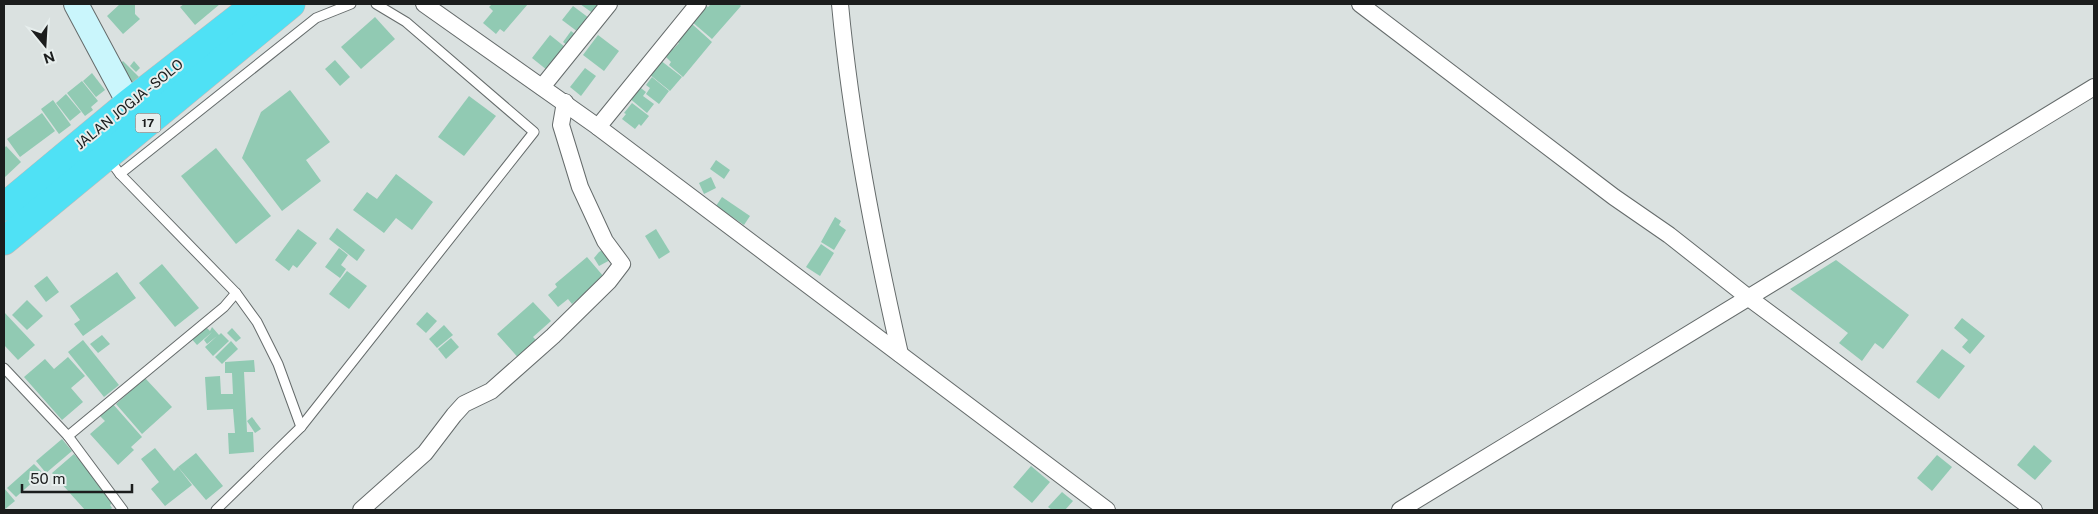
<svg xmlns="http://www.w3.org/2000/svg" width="2098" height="514" font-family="'Public Sans',sans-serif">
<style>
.building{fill:#91cab3}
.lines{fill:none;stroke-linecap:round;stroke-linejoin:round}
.lane-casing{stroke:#656b6b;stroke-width:11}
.street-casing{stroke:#656b6b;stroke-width:18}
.secondary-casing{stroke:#656b6b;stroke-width:26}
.highway-casing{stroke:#bbb;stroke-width:29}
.lane{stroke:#fff;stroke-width:9}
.street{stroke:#fff;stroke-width:16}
.secondary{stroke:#caf6fc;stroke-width:24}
.highway{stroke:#4fe1f5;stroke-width:28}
.labels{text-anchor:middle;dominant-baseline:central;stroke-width:4;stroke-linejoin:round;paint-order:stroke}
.shield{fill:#e7eeed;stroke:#585c5b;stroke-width:1}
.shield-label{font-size:12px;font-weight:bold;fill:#1b1d1d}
.street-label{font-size:14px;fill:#1b1d1d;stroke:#e7eeed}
</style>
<rect width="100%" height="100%" fill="#dae1e0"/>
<g class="building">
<path d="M120 4H135V14L140 19 123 34 107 16Z"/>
<path d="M184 4H220L195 25 180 7Z"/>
<path d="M492 4H528L504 32 500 29 496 34 483 23 493 11 489 7Z"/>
<path d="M580 4H602L594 14Z"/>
<path d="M704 4 708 7 711 4H739L741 6 712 39 691 21Z"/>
<path d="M573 6 593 21 582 35 562 20Z"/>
<path d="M375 17 395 39 361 69 341 47Z"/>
<path d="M692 24 712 42 683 77 669 65 671 62 663 54 670 46 673 49 679 43 674 39Z"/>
<path d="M571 31 580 38 572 49 563 42Z"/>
<path d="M550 35 565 47 547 70 532 58Z"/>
<path d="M598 35 619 51 604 71 583 55Z"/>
<path d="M335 60 350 77 340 86 325 69Z"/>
<path d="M660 60 682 77 670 91 649 74Z"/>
<path d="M123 61 139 77 132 83 116 68Z"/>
<path d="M134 61 140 68 136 72 130 66Z"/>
<path d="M585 68 596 76 581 96 570 87Z"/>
<path d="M92 73 105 90 96 97 83 81Z"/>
<path d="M652 77 669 91 659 104 646 94 650 88 646 85Z"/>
<path d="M82 81 98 101 91 107 93 110 85 116 67 93Z"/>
<path d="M637 85 646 92 643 96 654 104 647 113 628 97Z"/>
<path d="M290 90 330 142 306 160 321 181 282 211 242 158 261 112Z"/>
<path d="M66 94 81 112 70 121 56 103Z"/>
<path d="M469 96 496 116 464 156 438 137Z"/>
<path d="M53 100 71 125 59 134 41 109Z"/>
<path d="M632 103 649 116 641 126 639 124 635 129 622 119 626 114 624 113Z"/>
<path d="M42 113 55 131 20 157 7 139Z"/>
<path d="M6 146 21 162 4 178V149Z"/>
<path d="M216 148 271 216 236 244 181 176Z"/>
<path d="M716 160 730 170 724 179 710 169Z"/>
<path d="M396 174 433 202 412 230 396 218 384 233 353 210 367 192 377 199Z"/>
<path d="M711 177 716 188 704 194 699 183Z"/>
<path d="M722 197 750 216 744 225 716 206Z"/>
<path d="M835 217 841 221 839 225 846 230 834 250 821 242Z"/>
<path d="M337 228 365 250 357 261 329 239Z"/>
<path d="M298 229 317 243 297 268 293 265 289 271 275 260Z"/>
<path d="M656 229 670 252 659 259 645 236Z"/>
<path d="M821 244 834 253 820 276 806 267Z"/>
<path d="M339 248 348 255 341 265 346 269 340 278 325 267Z"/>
<path d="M606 248 612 259 599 266 594 258 599 252Z"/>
<path d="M587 257 604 277 572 304 568 299 558 307 548 295 557 287 555 284Z"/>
<path d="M1836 260 1909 315 1883 349 1875 343 1862 361 1839 343 1848 333 1790 289Z"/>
<path d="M162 264 199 308 175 327 139 283Z"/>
<path d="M347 271 367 286 349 309 329 294Z"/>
<path d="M117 272 136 298 83 336 74 324 80 320 70 306Z"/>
<path d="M47 276 59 292 46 302 34 286Z"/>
<path d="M27 300 43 316 27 330 12 315Z"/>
<path d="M533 302 551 321 533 337 541 345 522 362 497 334Z"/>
<path d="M4 312 35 345 18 360 4 345Z"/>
<path d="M427 312 437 321 426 333 416 324Z"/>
<path d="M1962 318 1985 336 1970 354 1962 347 1968 340 1954 328Z"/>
<path d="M204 325 210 331 212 327 219 335 221 333 229 341 213 356 205 347 217 336 207 344 204 340 212 332 197 345 190 337Z"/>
<path d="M444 325 453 335 437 348 429 339Z"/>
<path d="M232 328 241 338 236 342 227 333Z"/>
<path d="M102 335 110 344 98 353 90 344Z"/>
<path d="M451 338 459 347 446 359 438 349Z"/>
<path d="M83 340 119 385 104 397 68 352Z"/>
<path d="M231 341 238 349 222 364 215 357Z"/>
<path d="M1942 349 1965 366 1939 399 1916 382Z"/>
<path d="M68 357 85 376 71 388 83 402 62 420 24 377 45 359 54 369Z"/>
<path d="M254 360 255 372H244L247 432H253L254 452 229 454 228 433H235L233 409 207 410 205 377 220 376 221 394H233L232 373H225V362Z"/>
<path d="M145 378 172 407 142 434 116 404Z"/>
<path d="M112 403 142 437 131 447 134 450 118 465 90 434 105 421 99 415Z"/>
<path d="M252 417 261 429 255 433 247 421Z"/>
<path d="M62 439 72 451 46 473 36 461Z"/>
<path d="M2034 445 2052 461 2035 480 2017 465Z"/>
<path d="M155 448 174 471 178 467 192 485 165 506 151 489 159 482 141 459Z"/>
<path d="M196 453 223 486 206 500 178 467Z"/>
<path d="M74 454 115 500 110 505 112 508 110 510H85L52 473Z"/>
<path d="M1937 455 1952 467 1932 491 1917 478Z"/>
<path d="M34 464 43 473 16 497 7 488Z"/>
<path d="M1031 466 1050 482 1032 503 1013 487Z"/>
<path d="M4 488 15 501 4 510Z"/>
<path d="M1062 492 1073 501 1065 510H1052L1048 507Z"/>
</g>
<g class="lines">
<defs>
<g id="lane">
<path d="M109 159 120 174 236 293 257 322 278 364 301 427"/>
<path d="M120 174 316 18 351 4"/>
<path d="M4 368 68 436 224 307 236 293"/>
<path d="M68 436 123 510"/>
<path d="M216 510 301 427 534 132 406 22 376 4"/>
</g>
<g id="street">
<path d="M424 4 598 127 1107 510"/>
<path d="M840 4C851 122 874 239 900 354"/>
<path d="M1360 4 1614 197 1669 235 1749 298 2034 510"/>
<path d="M542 87 609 4"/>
<path d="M598 127 698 4"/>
<path d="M361 510 425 453 454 415 464 404 491 391 553 336 609 281 622 264 605 241 580 187 561 125 565 102"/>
<path d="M1400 510 2094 87"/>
</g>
<path id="secondary" d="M76 4 129 103 141 117"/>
<g id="highway">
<path d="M4 207 129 103 256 4"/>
<path d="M4 241 291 4"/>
</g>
</defs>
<use href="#lane" class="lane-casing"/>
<use href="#street" class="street-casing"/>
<use href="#secondary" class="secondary-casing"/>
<use href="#highway" class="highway-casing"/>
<use href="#lane" class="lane"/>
<use href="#street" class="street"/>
<use href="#secondary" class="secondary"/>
<use href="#highway" class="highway"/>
</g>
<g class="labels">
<rect class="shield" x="135.5" y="113.5" width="25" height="19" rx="4"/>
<g class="shield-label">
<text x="148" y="123">17</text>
</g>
<g class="street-label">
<text transform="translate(129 104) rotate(-39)">JALAN JOGJA - SOLO</text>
</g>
</g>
<rect width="2098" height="514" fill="none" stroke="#1b1d1d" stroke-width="10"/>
<g transform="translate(45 45) rotate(162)" stroke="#e7eeed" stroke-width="4" paint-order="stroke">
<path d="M0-4L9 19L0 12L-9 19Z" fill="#1b1d1d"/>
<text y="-8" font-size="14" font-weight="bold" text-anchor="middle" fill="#1b1d1d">N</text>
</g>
<path d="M22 484v8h110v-8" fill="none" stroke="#1b1d1d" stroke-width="2.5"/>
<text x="30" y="484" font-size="15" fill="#1b1d1d" stroke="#e7eeed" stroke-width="4" paint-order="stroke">50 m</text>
</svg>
